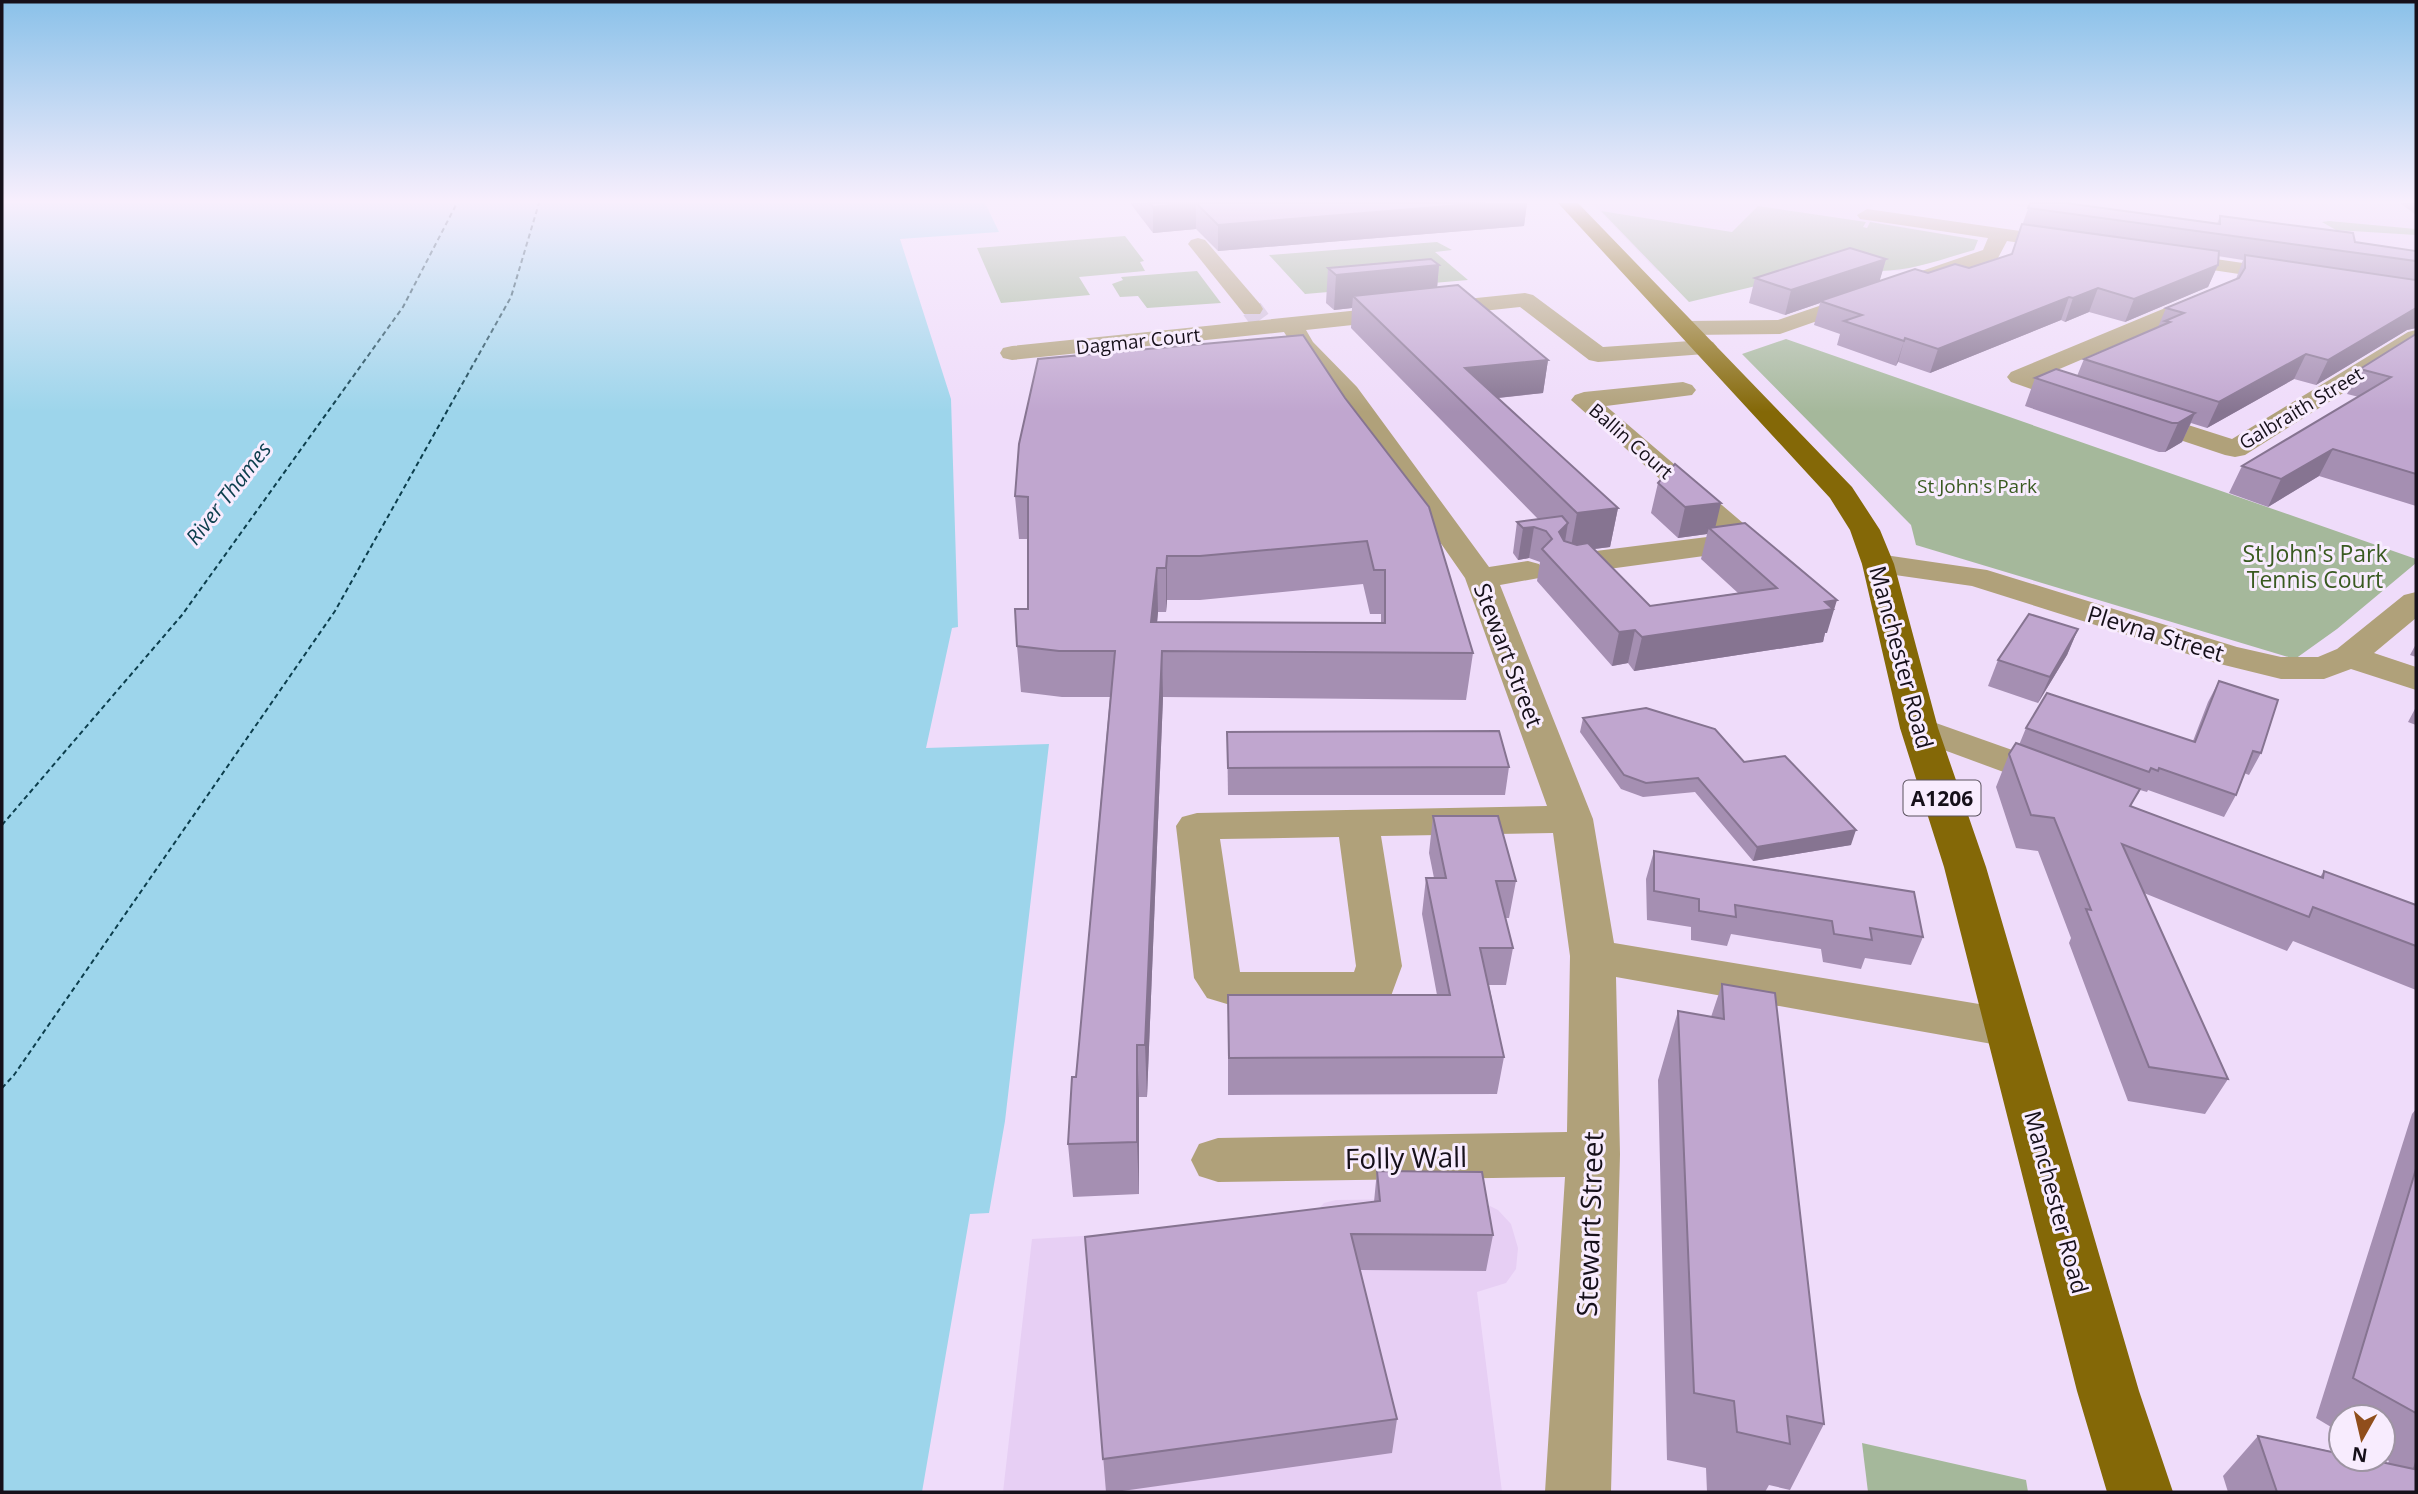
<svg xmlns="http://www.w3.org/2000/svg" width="2418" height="1494" font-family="'Open Sans',sans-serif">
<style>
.built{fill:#e7cff4}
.green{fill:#a5b89b}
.water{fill:#9dd5eb}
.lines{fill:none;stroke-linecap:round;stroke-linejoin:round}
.ferry{stroke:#0c3e4d;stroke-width:2;stroke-dasharray:5 3.5;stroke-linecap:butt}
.minor-tunnel{stroke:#cebdd8;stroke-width:21;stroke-dasharray:21 10;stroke-linecap:butt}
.minor{fill:#b0a17a;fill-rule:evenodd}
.major{fill:#846807;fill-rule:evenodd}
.wall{fill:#a58fb2;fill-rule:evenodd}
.shaded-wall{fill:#867491}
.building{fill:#c0a6cf;stroke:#867491;stroke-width:2;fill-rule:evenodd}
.labels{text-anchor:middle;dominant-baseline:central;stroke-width:6;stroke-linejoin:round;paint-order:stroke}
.far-street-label{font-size:19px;fill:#16101a;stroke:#f8ecfe}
.far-park-label{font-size:19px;fill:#395a20;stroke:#f8ecfe}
.far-water-label{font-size:21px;font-style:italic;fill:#0c3e4d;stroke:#f8ecfe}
.shield{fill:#f8ecfe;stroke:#5a525e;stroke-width:2}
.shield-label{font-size:21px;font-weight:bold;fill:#16101a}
.park-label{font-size:23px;fill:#395a20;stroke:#f8ecfe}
.street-label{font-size:23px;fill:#16101a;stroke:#f8ecfe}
.near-street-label{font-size:28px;fill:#16101a;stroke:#f8ecfe}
</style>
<rect width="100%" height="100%" fill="#efdcfa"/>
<g class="built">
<path d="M1592 203H1874L1865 220 1978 240 1974 250 1900 271H1657Z"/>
<path d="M1996 203H2416V262L2346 275 2206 255 2208 232Z"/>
<path d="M1474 1198 1498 1210 1511 1224 1518 1248 1516 1269 1506 1283 1477 1292 1502 1492H1003L1032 1239 1317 1222 1316 1212 1324 1203 1336 1200Z"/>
</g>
<g class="green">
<path d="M1758 206 1866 222 1863 227 1867 228 1870 222 1978 240 1974 250C1925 264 1892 279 1840 266L1689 302 1601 211 1732 232Z"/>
<path d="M2329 221 2416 229V235L2336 230 2322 222Z"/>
<path d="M1125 236 1144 261 1140 262 1145 271 1079 277 1090 295 1001 303 977 248Z"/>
<path d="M1437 242 1452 250 1435 252 1468 280 1305 294 1269 255Z"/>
<path d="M1197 271 1221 303 1147 308 1138 296 1120 297 1112 284 1123 280 1121 277Z"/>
<path d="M1786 339 2416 559V563L2337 629 2295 659 1916 545 1911 525 1742 354Z"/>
<path d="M1862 1443 2026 1480 2028 1492H1868Z"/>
</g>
<path class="water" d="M6 203H985L999 232 900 239 951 399 958 627 952 628 926 748 1049 744 1005 1121 989 1213 970 1214 922 1492H2V206Z"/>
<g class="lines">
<g class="ferry">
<path d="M2 825 182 615 403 307 457 203"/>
<path d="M2 1088 14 1075 335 611 511 297 539 203"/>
</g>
<path class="minor-tunnel" d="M1252 309 1260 320"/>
<g class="minor">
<path d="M1867 209 2069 238 2076 240 2079 244 2076 248 2069 250 2007 241 1998 258 1780 334 1687 335 1679 333 1675 328 1679 323 1687 321 1778 320 1983 250 1988 238 1860 219 1857 215Z"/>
<path d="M1198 238 1205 240 1260 304 1263 309 1260 314H1244L1188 244 1191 240Z"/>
<path d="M2167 252 2291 270 2299 271 2302 276 2299 281 2291 282 2160 262 2157 258 2160 254Z"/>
<path d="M2211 289 2219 291 2222 296 2219 301 2043 376 2093 394 2097 399 2093 404 2084 407 2075 404 2011 382 2007 377 2011 372Z"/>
<path d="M1525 293 1533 295 1603 347 1705 340 1713 342 1717 347 1713 352 1705 354 1598 362 1589 360 1520 307 1306 330 1313 342 1357 387 1489 567 1528 561 1539 564 1544 571 1539 578 1500 585 1593 819 1614 943 2009 1009 2026 1015 2033 1028 2026 1041 2009 1047 1616 977 1620 1154 1611 1492H1545L1565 1177 1218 1182 1199 1176 1191 1160 1199 1144 1218 1138 1567 1132 1570 956 1553 833 1381 836 1402 966 1391 996 1363 1006 1237 1007 1207 998 1194 978 1176 826 1182 817 1197 813 1547 806 1465 578 1339 397 1296 351 1284 332 1012 360 1003 358 1000 353 1003 348 1012 346ZM1339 837 1356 966 1354 972H1240L1220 839Z"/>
<path d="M2416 330V347L2245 455 2235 457 2225 455 2129 423 2125 417 2129 411 2138 409 2232 439 2408 332Z"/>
<path d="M1683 382 1692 385 1696 390 1692 395 1606 406 1764 541 1759 548 1748 550 1572 574 1561 571 1556 564 1561 557 1572 554 1723 535 1571 400 1575 395 1584 392Z"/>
<path d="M1878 554 1987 570 2237 647 2281 657H2318L2337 649 2404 595 2416 592V618L2374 653 2416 667V690L2351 669 2324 679H2281L2216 663 1972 586 1867 571 1862 564 1867 557Z"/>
<path d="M1919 717 2069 770 2075 779 2069 788 2055 791 1906 736 1900 728 1906 720Z"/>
</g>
<path class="major" d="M1558 203H1578L1852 487 1880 530 1894 564 1938 728 1986 867 2139 1391 2173 1492H2107L2077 1391 1944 867 1900 728 1862 564 1850 530 1830 498Z"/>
</g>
<g class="wall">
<path d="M1130 203H1527L1524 226 1218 251 1196 229 1153 233Z"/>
<path d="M2030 203 2217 224 2220 216 2355 242 2416 251V328L2407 330 2316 385 2294 379 2207 428 2191 423 2182 442 2165 452H2159L2025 406 2035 378 2077 376 2084 359 2158 327 2166 308 2236 279 2243 260 2218 256V265L2208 287 2125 322 2089 312 2065 322 2061 320 1930 373 1898 362 1896 366 1837 345 1840 334 1814 325 1820 303 1785 315 1749 303 1755 278 1886 259 1879 282 1928 273 1969 268 2012 254Z"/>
<path d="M2400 203H2416V215Z"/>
<path d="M1439 265 1437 288 1548 360 1543 393 1498 398 1618 508 1610 547 1594 549 1650 606 1738 593 1701 559 1707 534 1678 538 1651 513 1658 483 1716 527 1827 633H1825L1823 642 1634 671 1628 663 1612 666 1537 581 1540 562 1529 558 1518 560 1513 553 1517 522 1538 519 1351 328 1352 308 1334 310 1326 303 1328 268Z"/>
<path d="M2416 334V506L2319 476 2268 507 2229 493 2242 466 2359 397 2347 394 2360 369Z"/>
<path d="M1303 335 1473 653 1466 700 1163 697 1147 1097H1139V1194L1073 1197 1068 1144 1076 1077 1110 697H1062L1021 692 1017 646 1028 609V539H1019L1015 496ZM1363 584 1370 614H1381V623L1157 622 1158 612H1166L1167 600H1200Z"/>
<path d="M2078 629 2067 655 2038 703 1988 686 1998 660Z"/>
<path d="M2416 644V657L2410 655Z"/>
<path d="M2219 681 2261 753 2249 775 2244 773 2236 795 2224 817 2148 790 2147 792 2140 790 2138 794 2137 793 2131 806 2320 877 2324 871 2416 905V990L2293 941 2287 951 2144 893 2228 1079 2205 1114 2128 1101 2069 943 2071 938 2038 851 2016 848 1996 787 2009 754 2019 745 2026 728 2193 741 2208 702Z"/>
<path d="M2416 707V725L2408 722Z"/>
<path d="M1583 718 1744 762 1851 845 1753 861 1695 792 1643 797 1621 789 1580 732Z"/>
<path d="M1227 732 1509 767 1505 795H1228Z"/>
<path d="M1433 816 1516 881 1509 918H1505L1513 948 1506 985H1489L1504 1057 1497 1094 1228 1095V995H1437L1422 914 1426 878H1434L1429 853Z"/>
<path d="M1654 851 1923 937 1911 965 1865 958 1861 969 1823 962 1821 949 1731 934 1727 946 1691 940V927L1647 920 1646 879Z"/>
<path d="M1722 984 1824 1424 1790 1490 1769 1485 1765 1492H1707L1706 1468 1667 1460 1658 1080 1678 1011 1711 1017Z"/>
<path d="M2416 1109V1492H2228L2223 1476 2258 1436 2388 1463 2389 1461 2383 1457V1417H2341V1433L2316 1418 2412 1114Z"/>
<path d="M1377 1171 1493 1235 1486 1271 1360 1270 1397 1419 1392 1453 1115 1492H1106L1085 1237 1374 1202Z"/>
</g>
<g class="shaded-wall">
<path d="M1196 203V229L1153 233V207Z"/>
<path d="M1485 203H1527L1524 226 1218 251V225Z"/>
<path d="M1886 259 1879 283 1820 301V303L1785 315 1791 290Z"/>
<path d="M1439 265 1436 300 1353 296 1352 308 1334 310 1336 275Z"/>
<path d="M2218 265 2208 287 2125 322 2134 299Z"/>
<path d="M2098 288 2089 312 2065 322 2073 298Z"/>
<path d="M2069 297 2061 320 1930 373 1938 349Z"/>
<path d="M2416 308V328L2407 330 2316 385 2328 360Z"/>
<path d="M1905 338 1898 362 1896 366 1904 341Z"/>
<path d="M2306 354 2294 379 2207 428 2219 402Z"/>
<path d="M1548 360 1543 393 1461 402 1465 368Z"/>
<path d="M2195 413 2182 442 2165 452 2178 423Z"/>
<path d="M2333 449 2319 476 2268 507 2281 479Z"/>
<path d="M1721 503 1714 533 1709 528 1707 534 1678 538 1685 507Z"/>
<path d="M1618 508 1610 547 1570 552 1577 513Z"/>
<path d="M1568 523 1563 554 1559 532Z"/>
<path d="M1534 527 1529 558 1518 560 1523 528Z"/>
<path d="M1167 556V600L1166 612V568Z"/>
<path d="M1157 568 1158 612 1153 668 1151 622Z"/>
<path d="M1837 600 1827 633H1825L1823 642 1634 671 1642 637Z"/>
<path d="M2078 629 2067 655 2038 703 2050 677Z"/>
<path d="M1635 630 1628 663 1612 666 1619 632Z"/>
<path d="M1162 651 1163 697 1147 1097 1145 1045Z"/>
<path d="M1856 830 1851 845 1753 861 1757 847Z"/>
<path d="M1137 1045 1139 1097V1194L1137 1142Z"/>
</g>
<g class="building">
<path d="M1150 203H1195L1153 207Z"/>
<path d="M1196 203H1485L1218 225Z"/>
<path d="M2030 203H2066L2220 224V216L2353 233 2355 242 2416 251V261L2028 208Z"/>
<path d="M2022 224 2219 251 2218 265 2134 299 2098 288 2073 298 2069 297 1938 349 1905 338 1904 341 1844 321 1862 315 1820 301 1915 269 1928 273 1955 264 1969 268 2012 254Z"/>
<path d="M1850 248 1886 259 1791 290 1755 278Z"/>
<path d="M2245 255 2416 280V308L2328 360 2306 354 2219 402 2084 359 2170 322 2165 321 2184 313 2166 308 2239 278 2245 268Z"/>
<path d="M1431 259 1439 265 1336 275 1328 268Z"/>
<path d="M1458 285 1548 360 1465 368 1618 508 1577 513 1353 296Z"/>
<path d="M2416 334V474L2333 449 2281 479 2242 466 2391 377 2360 369Z"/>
<path d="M1303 335 1345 398 1429 507 1473 653 1162 651 1145 1045H1137V1142L1068 1144 1072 1077H1076L1115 651H1059L1017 646 1015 609H1028V497L1015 496 1019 444 1038 359ZM1367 541 1374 570H1385V623L1151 622 1157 568H1166L1167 556H1200Z"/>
<path d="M2056 369 2195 413 2178 423H2172L2035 378Z"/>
<path d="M1675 464 1721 503 1685 507 1658 483Z"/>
<path d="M1562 516 1568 523 1559 532 1564 541 1577 545 1588 543 1650 606 1777 588 1709 528 1745 523 1837 600 1825 602 1833 609 1642 637 1635 630 1619 632 1542 549 1552 539 1546 531 1534 527 1523 528 1517 522Z"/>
<path d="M2029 614 2078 629 2050 677 1998 660Z"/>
<path d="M2219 681 2278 700 2261 753 2253 751 2236 795 2159 768 2158 771 2151 768 2149 772 2026 728 2047 693 2195 742Z"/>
<path d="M1646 708 1715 729 1744 762 1785 756 1856 830 1757 847 1698 778 1646 783 1624 775 1583 718Z"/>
<path d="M1499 731 1509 767 1228 768 1227 732Z"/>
<path d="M2016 743 2140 789 2130 806 2323 878 2324 871 2416 905V946L2313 907 2309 917 2122 844 2228 1079 2149 1067 2086 909 2091 910 2054 818 2031 815 2009 754Z"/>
<path d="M1433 816H1498L1516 881H1496L1513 948H1480L1504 1057 1229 1058 1228 995H1450L1426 878H1446Z"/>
<path d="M1654 851 1914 892 1923 937 1870 928 1872 940 1834 934 1832 921 1735 905 1736 917 1699 911V899L1654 891Z"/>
<path d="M1722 984 1775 993 1824 1424 1787 1416 1790 1444 1737 1432 1734 1401 1694 1393 1678 1011 1724 1019Z"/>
<path d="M2416 1169V1413L2353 1378Z"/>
<path d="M1377 1171 1482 1172 1493 1235 1351 1234 1397 1419 1103 1459 1085 1237 1380 1201Z"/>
<path d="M2258 1436 2341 1454V1459H2367L2414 1469 2416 1462V1492H2277Z"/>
</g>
<linearGradient id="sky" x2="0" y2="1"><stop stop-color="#8ac1e9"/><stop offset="0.49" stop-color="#f8effd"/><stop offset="1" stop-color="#f8effd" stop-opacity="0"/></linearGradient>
<rect width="2418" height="412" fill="url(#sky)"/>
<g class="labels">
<g class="far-street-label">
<text transform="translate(1138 341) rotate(-6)">Dagmar Court</text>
<text transform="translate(2301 408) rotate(-31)">Galbraith Street</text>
<text transform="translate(1631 441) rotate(41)">Ballin Court</text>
</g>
<g class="far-park-label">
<text x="1977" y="486">St John's Park</text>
</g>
<g class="far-water-label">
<text transform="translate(228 493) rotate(-52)">River Thames</text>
</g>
<rect class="shield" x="1903.5" y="780.5" width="77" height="35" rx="5"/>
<g class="shield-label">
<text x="1942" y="798">A1206</text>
</g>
<g class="park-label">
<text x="2315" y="553">St John's Park<tspan x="2315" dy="26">Tennis Court</tspan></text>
</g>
<g class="street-label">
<text transform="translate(2156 633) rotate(17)">Plevna Street</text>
<text transform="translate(1509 655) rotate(69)">Stewart Street</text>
<text transform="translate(1902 657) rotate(75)">Manchester Road</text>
<text transform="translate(2057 1202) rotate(75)">Manchester Road</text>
</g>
<g class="near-street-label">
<text transform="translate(1406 1157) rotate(-1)">Folly Wall</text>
<text transform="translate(1589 1224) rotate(-88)">Stewart Street</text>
</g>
</g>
<rect width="2418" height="1494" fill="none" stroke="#16101a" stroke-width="7"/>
<g transform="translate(2362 1438) rotate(188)"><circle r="33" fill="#f8ecfe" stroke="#9e94a3" stroke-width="2"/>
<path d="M0-5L12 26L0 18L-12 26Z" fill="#904e1c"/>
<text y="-10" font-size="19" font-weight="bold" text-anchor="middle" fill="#16101a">N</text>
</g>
</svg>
